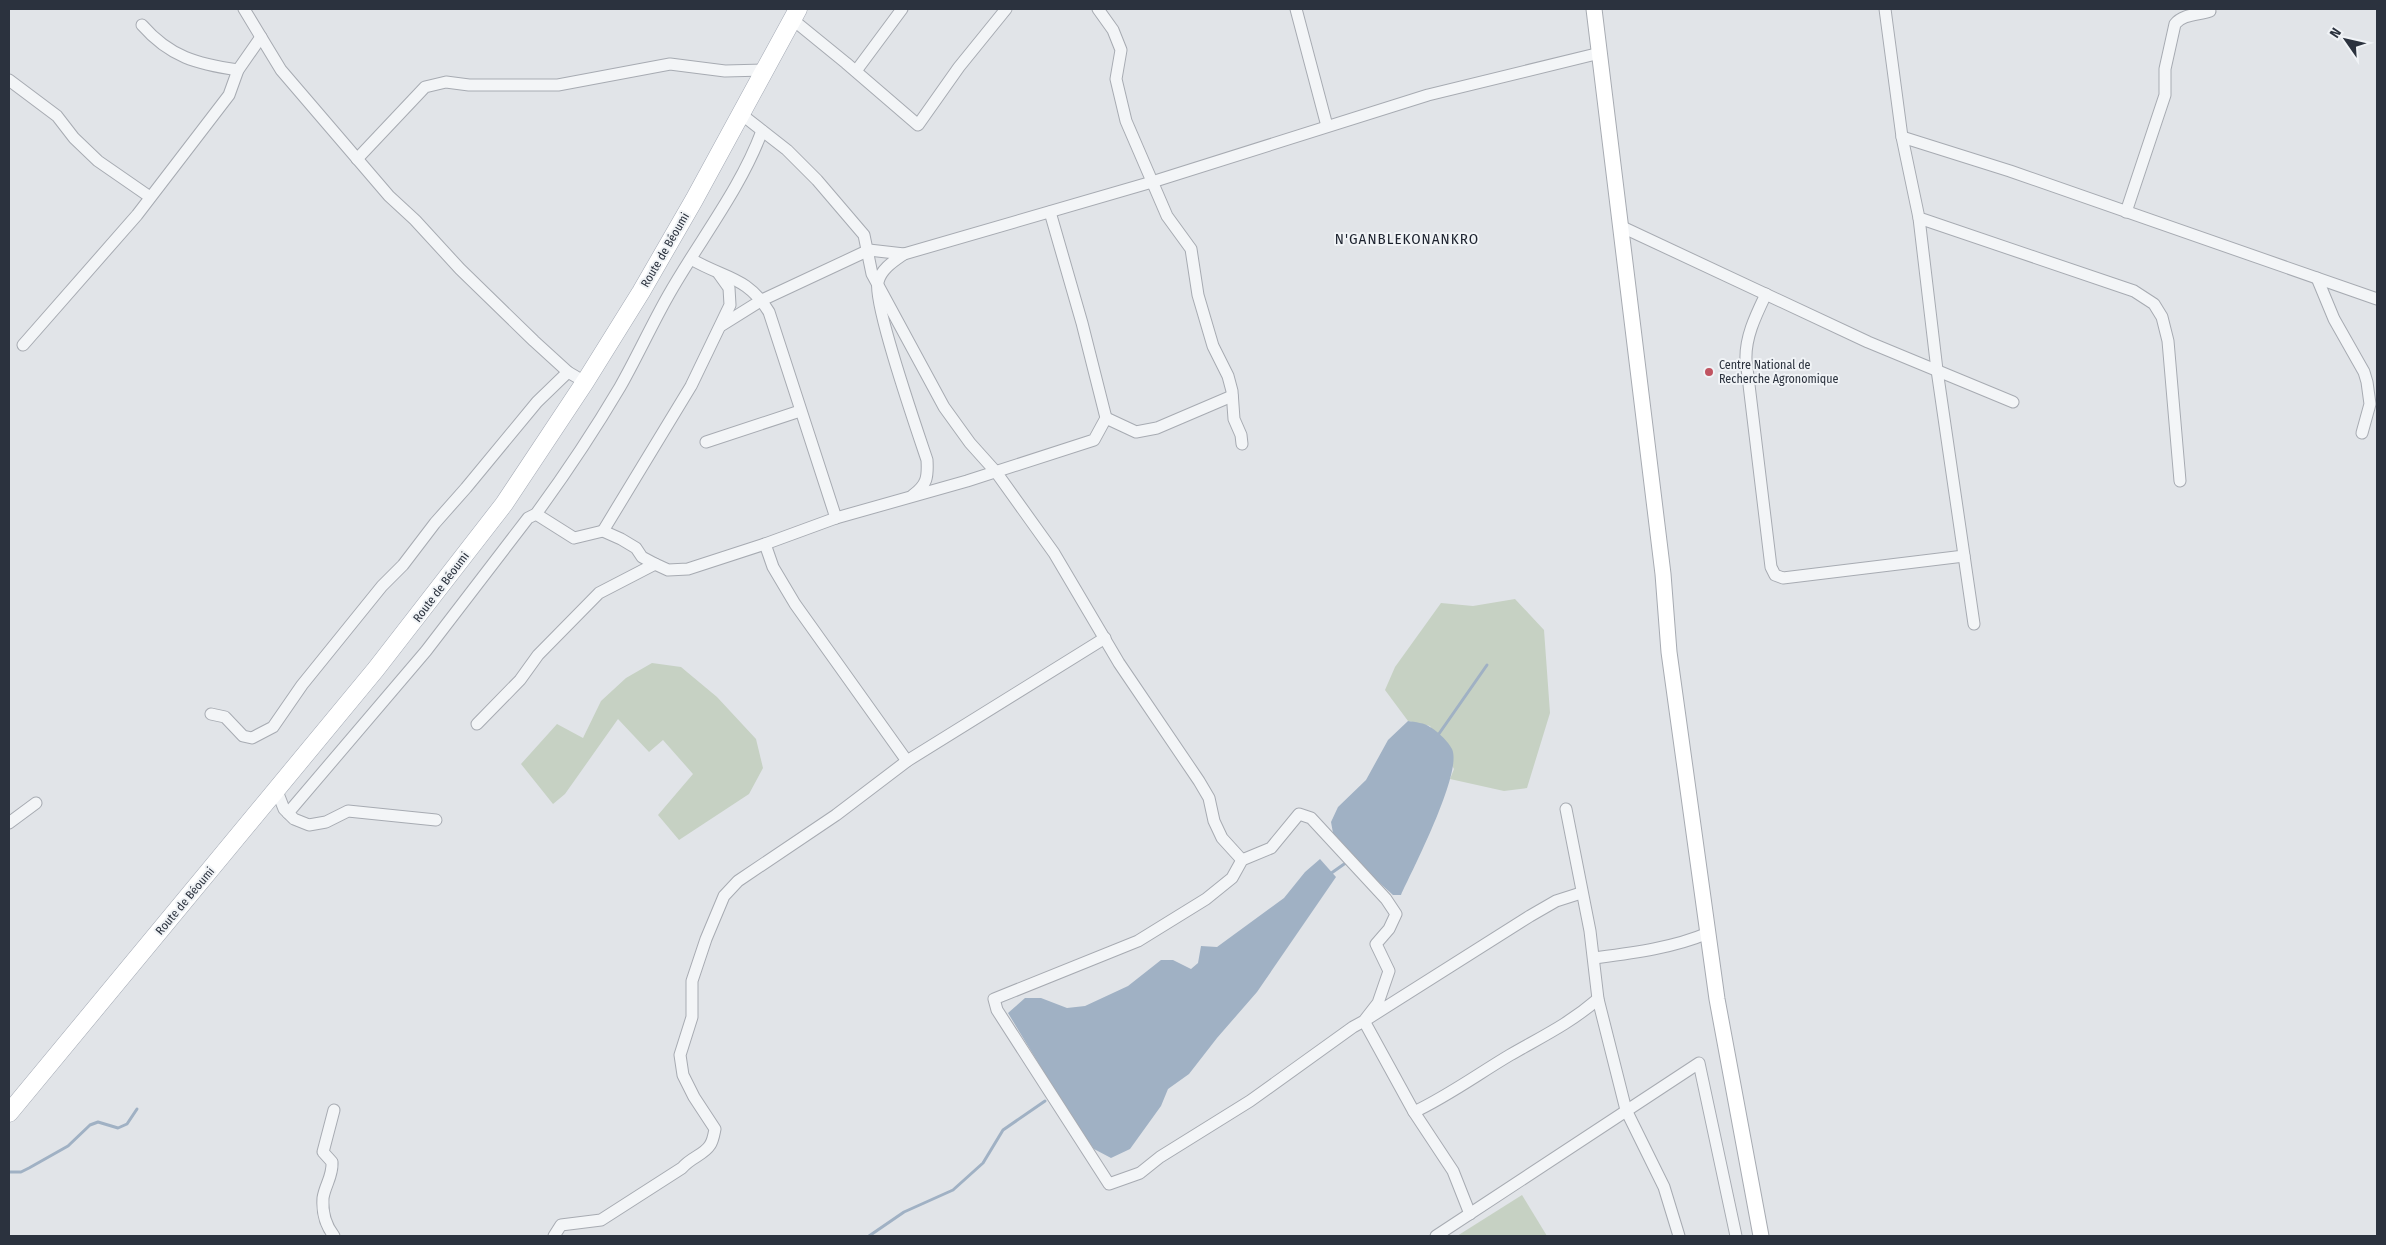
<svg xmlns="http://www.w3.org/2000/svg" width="2386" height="1245" font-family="'Fira Sans Condensed',sans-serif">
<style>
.green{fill:#c6d1c3}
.water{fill:#a0b1c4}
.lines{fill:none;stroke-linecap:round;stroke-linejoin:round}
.stream{stroke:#a0b1c4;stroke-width:3}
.street-casing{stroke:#a7abb2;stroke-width:13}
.secondary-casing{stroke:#a7abb2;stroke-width:17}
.primary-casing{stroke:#a2a8b3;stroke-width:19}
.street{stroke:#f3f5f7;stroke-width:11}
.secondary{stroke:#fff;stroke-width:15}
.primary{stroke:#fff;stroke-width:18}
.poi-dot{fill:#c05461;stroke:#f0f3f6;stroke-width:2}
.labels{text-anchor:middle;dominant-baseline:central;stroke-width:4;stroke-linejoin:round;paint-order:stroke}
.street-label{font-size:12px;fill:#2b323e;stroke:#f0f3f6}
.poi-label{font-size:12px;fill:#2b323e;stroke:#f0f3f6;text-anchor:start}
.quarter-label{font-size:15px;letter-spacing:1px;fill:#1d232f;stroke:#f0f3f6}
</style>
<rect width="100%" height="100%" fill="#e1e4e8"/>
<g class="green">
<path d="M1515 599 1544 630 1550 713 1527 788 1504 791 1450 779 1454 769 1430 726 1408 721 1385 690 1395 667 1441 603 1473 606Z"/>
<path d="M652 663 681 667 717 697 756 739 763 768 749 794 679 840 658 815 693 774 663 740 649 752 618 719 565 794 553 804 521 764 557 724 583 738 601 701 626 678Z"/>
<path d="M1522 1195 1547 1236H1457Z"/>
</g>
<g class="water">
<path d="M1408 721C1415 722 1425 723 1430 727 1436 730 1449 742 1452 749 1463 772 1413 869 1401 895H1393L1373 877 1333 833 1331 822 1338 807 1366 780 1388 740Z"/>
<path d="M1320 859 1336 877 1257 992 1217 1038 1189 1074 1168 1089 1161 1106 1130 1149 1111 1158 1094 1149 1073 1120 1008 1013 1025 998H1041L1067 1008 1085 1006 1128 986 1161 960H1173L1191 969 1198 963 1201 946 1217 947 1284 898 1305 872Z"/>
</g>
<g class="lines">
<g class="stream">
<path d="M1436 738 1487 665"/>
<path d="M1330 874 1347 862"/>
<path d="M9 1172H21L29 1168 68 1146 90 1125 98 1122 118 1128 127 1124 137 1109"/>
<path d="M869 1236 904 1212 953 1190 983 1163 1003 1130 1045 1101"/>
</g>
<defs>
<g id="street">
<path d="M244 9 281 70 389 196 415 220 460 269 534 341 568 372 585 382"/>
<path d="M1098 9 1113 30 1121 50 1116 79 1126 121 1167 216 1191 249 1198 295 1213 346 1228 376 1232 391 1234 419 1241 435 1242 444"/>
<path d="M1296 9 1327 126"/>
<path d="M1885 9 1902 137 1919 218 2134 291 2154 304 2162 317 2168 341 2180 481"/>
<path d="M792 19 846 63 918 125 959 67 1006 9"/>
<path d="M142 25C170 57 197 64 238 70"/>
<path d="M856 71 902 9"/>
<path d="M9 80 57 116 74 138 98 161 150 197"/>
<path d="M741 114 787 150 817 180 864 235 872 274 944 407 970 443 996 472 1054 553 1119 663 1199 781 1209 798 1214 821 1222 838 1242 860"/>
<path d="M1902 137 2010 171 2377 299"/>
<path d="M357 159 425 87 446 82 469 85H558L670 64 725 71 765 70"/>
<path d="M1050 212 1082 323 1106 418"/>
<path d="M2126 212 2165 95V69L2175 24C2183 14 2198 15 2210 11"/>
<path d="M1919 218 1937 370 1974 624"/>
<path d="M1620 226 1868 342 2013 402"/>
<path d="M904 254C894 261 881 269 878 282 872 300 918 433 927 460 928 477 927 485 913 495"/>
<path d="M691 259C725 279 747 276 769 312L836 518"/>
<path d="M2317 278 2334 319 2364 372 2367 382 2370 404 2362 433"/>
<path d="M1766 294C1756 315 1745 337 1746 360L1771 567 1775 575 1783 578 1964 556"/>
<path d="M722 325 762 300 869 250 904 254 1152 182 1428 95 1600 53"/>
<path d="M23 345 137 215 229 95 238 70 261 37"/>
<path d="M706 442 800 411"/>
<path d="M536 514 574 538 603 531 621 539 636 548 642 557 655 564 668 570 688 569 765 544 836 518 967 481 1094 440 1106 418 1136 432 1157 428 1232 396"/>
<path d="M603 531 691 386 730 305 729 288 719 274"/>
<path d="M765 544 773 567 795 604 907 761"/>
<path d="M211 714 225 717 243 736 252 738 273 727 302 685 382 586 403 565 435 523 466 488 537 402 568 372"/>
<path d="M477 724 520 680 538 655 599 593 655 564"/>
<path d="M277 791 284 809 294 819 309 825 326 822 348 811 436 820"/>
<path d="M1566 809 1590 931 1598 999 1626 1110 1664 1187 1679 1236"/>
<path d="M288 813 426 651 528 518 536 514C566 473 594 431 620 387 637 357 651 326 668 296 699 241 740 190 762 131"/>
<path d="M9 823 36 803"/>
<path d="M1594 958C1632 953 1673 948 1708 933"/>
<path d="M1414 1112C1448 1096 1478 1074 1510 1055 1543 1036 1569 1024 1598 999"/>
<path d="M1470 1214 1453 1171 1414 1112 1364 1021 1378 1003 1389 971 1376 944 1389 929 1396 914 1386 899 1311 818 1299 814 1271 848 1242 860 1232 878 1206 899 1138 941 994 999 997 1010 1109 1184 1140 1173 1160 1157 1250 1101 1353 1027 1364 1021 1530 916 1556 901 1581 893"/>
<path d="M334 1236C326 1226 322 1212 323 1198 325 1185 333 1176 332 1162L323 1152 334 1110"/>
<path d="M554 1236 561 1225 601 1220 682 1168C691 1157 704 1155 710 1145 713 1141 714 1134 715 1129L694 1097 683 1075 680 1055 692 1017V981L706 939 724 896 738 881 836 815 907 761 1105 638"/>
<path d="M1436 1236 1699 1063 1736 1236"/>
</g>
<path id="secondary" d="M1594 9 1663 574 1669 652 1717 999 1761 1236"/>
<path id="primary" d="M9 1113 376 669 504 504 585 382 641 292 694 200 798 9"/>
</defs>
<use href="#street" class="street-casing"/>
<use href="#secondary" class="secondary-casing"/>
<use href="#primary" class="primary-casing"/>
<use href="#street" class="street"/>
<use href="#secondary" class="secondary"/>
<use href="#primary" class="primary"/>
</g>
<circle class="poi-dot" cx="1709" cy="372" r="5"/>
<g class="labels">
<g class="street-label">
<text transform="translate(665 250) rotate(-60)">Route de Béoumi</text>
<text transform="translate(441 587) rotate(-53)">Route de Béoumi</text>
<text transform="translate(185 901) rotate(-50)">Route de Béoumi</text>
</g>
<g class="poi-label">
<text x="1719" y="365">Centre National de<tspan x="1719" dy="14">Recherche Agronomique</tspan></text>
</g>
<g class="quarter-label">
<text x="1407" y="239">N'GANBLEKONANKRO</text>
</g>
</g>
<rect width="2386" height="1245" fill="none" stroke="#2b323e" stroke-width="20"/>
<g transform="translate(2346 40) rotate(304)" stroke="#f0f3f6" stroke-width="4" paint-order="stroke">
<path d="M0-4L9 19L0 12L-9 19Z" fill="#2b323e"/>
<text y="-8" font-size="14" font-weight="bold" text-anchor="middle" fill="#2b323e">N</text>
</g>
</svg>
